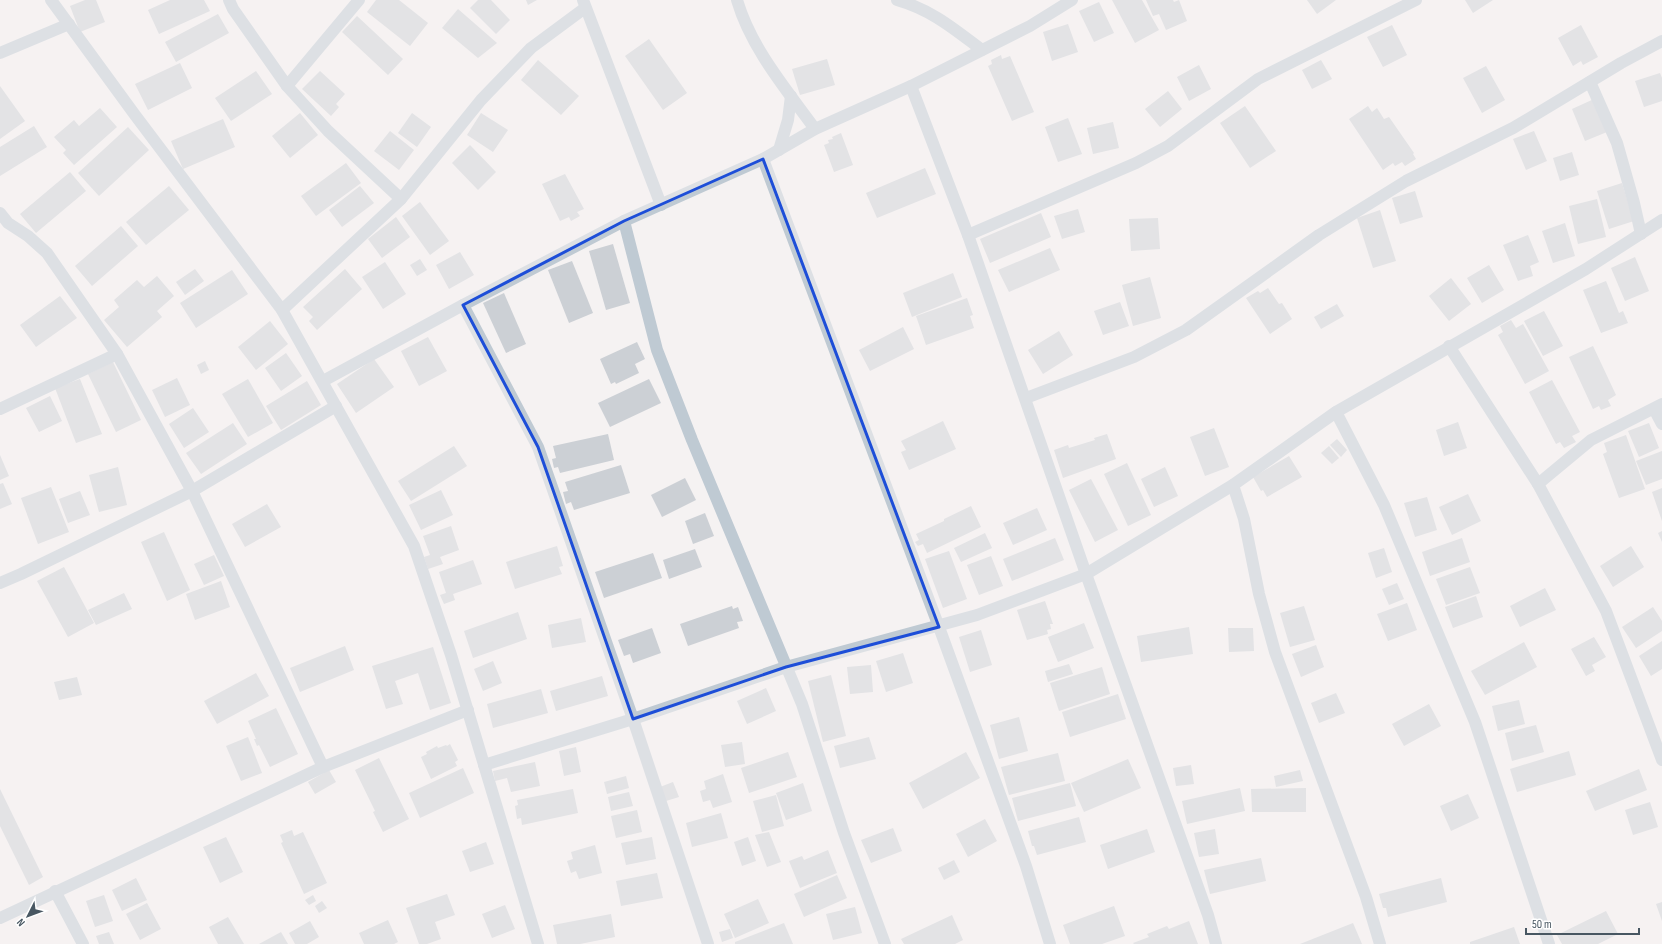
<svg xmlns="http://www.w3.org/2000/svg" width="1662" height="944" font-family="'Sofia Sans Condensed',sans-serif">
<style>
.building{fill:#ccd0d5}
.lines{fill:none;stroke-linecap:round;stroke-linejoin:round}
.minor{stroke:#bfcad3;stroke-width:12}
.marked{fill:none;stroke:#1d4ed8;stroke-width:3;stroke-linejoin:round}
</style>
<rect width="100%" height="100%" fill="#f5f2f2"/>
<g class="building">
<path d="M85 0H96L105 22 80 32 70 6Z"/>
<path d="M170 0H204L210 11 159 34 148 10Z"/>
<path d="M376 0H399L428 23 410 46 367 12Z"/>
<path d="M478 0H491L510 20 496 34 470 8Z"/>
<path d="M526 0H537L528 5Z"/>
<path d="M1112 0H1142L1159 30 1135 43Z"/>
<path d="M1146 0H1173L1174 2 1179 0 1187 21 1166 30 1159 14 1153 16Z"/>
<path d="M1307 0H1336L1317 14Z"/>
<path d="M1465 0H1493L1473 13Z"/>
<path d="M1099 2 1114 33 1094 42 1079 11Z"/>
<path d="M458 9 497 43 478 58 442 28Z"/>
<path d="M218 14 229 33 176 62 165 42Z"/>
<path d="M357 16 403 59 388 75 342 32Z"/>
<path d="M1068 24 1078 52 1052 61 1043 32Z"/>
<path d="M1392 25 1407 55 1383 67 1367 37Z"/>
<path d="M1581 25 1598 57 1583 65 1581 61 1573 66 1558 38Z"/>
<path d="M649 39 687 93 663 110 625 56Z"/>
<path d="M1001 55 1002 59 1010 56 1034 112 1012 121 988 66 992 64 991 60Z"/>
<path d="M827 59 835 85 800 95 792 69Z"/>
<path d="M538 60 579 96 561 115 521 80Z"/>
<path d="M1321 60 1332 79 1312 89 1302 70Z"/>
<path d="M180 63 192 88 148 110 135 84Z"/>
<path d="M1199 65 1211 89 1189 101 1177 77Z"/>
<path d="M1486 66 1505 100 1482 113 1463 78Z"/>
<path d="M256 71 272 94 231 121 215 98Z"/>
<path d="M320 71 345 94 336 104 339 107 331 116 302 89Z"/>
<path d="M1660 73 1662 78V101L1644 107 1635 81Z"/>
<path d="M0 86 25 121 0 139Z"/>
<path d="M1168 91 1182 109 1160 127 1145 109Z"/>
<path d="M1594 99 1607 132 1585 141 1572 109Z"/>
<path d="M1245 106 1276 151 1250 168 1220 123Z"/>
<path d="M1368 106 1372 112 1377 108 1384 119 1389 117 1414 153 1413 154 1416 159 1405 166 1402 162 1395 166 1393 163 1383 170 1349 119Z"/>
<path d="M100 108 117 127 74 165 63 153 66 150 54 137 74 120 79 126Z"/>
<path d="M300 113 318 135 290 158 272 136Z"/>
<path d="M412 113 431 127 417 147 398 133Z"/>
<path d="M481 113 508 130 493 152 467 135Z"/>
<path d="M1068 118 1082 154 1058 162 1045 127Z"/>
<path d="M223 119 235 147 183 169 171 141Z"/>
<path d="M1113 122 1119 148 1093 154 1087 128Z"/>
<path d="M34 126 47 147 0 176V147Z"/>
<path d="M128 127 149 150 99 196 78 173Z"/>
<path d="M390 131 414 150 399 170 374 151Z"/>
<path d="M1534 131 1547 161 1526 170 1513 139Z"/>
<path d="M841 133 853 165 834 172 824 145 829 143 828 140 833 139 832 137Z"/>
<path d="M470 145 496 172 478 190 452 163Z"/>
<path d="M1572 152 1579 175 1560 181 1553 158Z"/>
<path d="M346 163 361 183 316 216 301 196Z"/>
<path d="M925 168 936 194 877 218 866 193Z"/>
<path d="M70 172 86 191 36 233 20 214Z"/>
<path d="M565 174 584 209 577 212 580 216 571 221 569 217 560 221 542 184Z"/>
<path d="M1622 183 1634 221 1609 229 1597 191Z"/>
<path d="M169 186 189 210 146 245 126 222Z"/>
<path d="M360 186 374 203 342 227 329 210Z"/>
<path d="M1415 191 1423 217 1400 224 1392 198Z"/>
<path d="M1597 199 1606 237 1578 244 1569 206Z"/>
<path d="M420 202 449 241 430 255 402 216Z"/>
<path d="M1078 209 1085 232 1062 239 1054 216Z"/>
<path d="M1380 210 1396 261 1373 268 1357 218Z"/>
<path d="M1041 213 1051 237 990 263 980 239Z"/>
<path d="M396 217 410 237 382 258 368 239Z"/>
<path d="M1158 218 1160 249 1131 251 1129 219Z"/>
<path d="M1565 223 1575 256 1553 263 1542 231Z"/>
<path d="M121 226 138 246 92 286 75 266Z"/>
<path d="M1528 235 1539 262 1530 266 1533 276 1518 281 1503 245Z"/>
<path d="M613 244 630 303 606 310 589 251Z"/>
<path d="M1050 248 1060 270 1009 292 998 270Z"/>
<path d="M460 252 474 275 449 289 436 265Z"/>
<path d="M1635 257 1649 291 1625 301 1611 268Z"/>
<path d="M420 259 427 270 417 276 410 265Z"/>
<path d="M572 261 593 313 569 323 548 270Z"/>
<path d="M385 262 406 294 383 309 362 277Z"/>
<path d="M1489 265 1504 290 1482 303 1467 278Z"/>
<path d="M195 269 204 281 185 295 176 282Z"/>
<path d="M345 269 362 289 317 330 309 321 313 317 303 307Z"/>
<path d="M232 270 248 294 196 328 180 303Z"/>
<path d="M953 273 962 297 912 317 903 293Z"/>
<path d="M157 276 174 296 157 311 162 317 127 347 104 320 119 307 114 300 137 280 144 287Z"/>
<path d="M1150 277 1161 318 1133 326 1122 285Z"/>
<path d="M1451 278 1471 304 1449 321 1429 296Z"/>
<path d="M1606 281 1619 313 1623 311 1628 323 1601 333 1583 290Z"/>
<path d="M1268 288 1279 304 1282 303 1292 319 1270 334 1246 298 1258 291 1260 293Z"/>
<path d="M504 293 526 344 506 353 483 303Z"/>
<path d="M60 296 77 318 36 347 20 325Z"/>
<path d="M967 298 973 315 970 316 974 328 926 345 916 316Z"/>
<path d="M1120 302 1129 326 1103 335 1094 311Z"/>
<path d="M1337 304 1344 316 1321 329 1314 317Z"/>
<path d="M1544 311 1563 346 1543 356 1524 321Z"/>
<path d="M1511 320 1516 328 1523 324 1549 371 1525 384 1498 335 1503 332 1500 326Z"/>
<path d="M270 321 288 344 256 370 238 347Z"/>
<path d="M903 327 914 349 870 371 859 350Z"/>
<path d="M1059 331 1073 355 1043 374 1028 350Z"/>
<path d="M428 337 447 371 419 386 401 351Z"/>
<path d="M637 342 645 359 635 364 639 373 616 384 615 382 611 384 600 359Z"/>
<path d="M1593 346 1616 395 1608 400 1611 406 1601 410 1599 406 1593 409 1569 357Z"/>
<path d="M286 353 302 376 281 391 265 368Z"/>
<path d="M374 359 394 387 356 413 337 384Z"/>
<path d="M205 361 209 370 201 374 197 365Z"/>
<path d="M113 362 141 420 116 432 88 374Z"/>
<path d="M177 378 190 405 165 417 152 390Z"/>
<path d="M80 379 102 434 76 443 55 388Z"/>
<path d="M248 379 273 423 248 437 222 394Z"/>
<path d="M649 379 661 403 610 427 598 403Z"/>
<path d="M1552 380 1580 432 1572 436 1576 442 1564 448 1560 442 1556 444 1529 392Z"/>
<path d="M307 381 321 405 281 430 266 406Z"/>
<path d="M50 396 62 421 39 432 26 408Z"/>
<path d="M193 408 209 432 184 448 169 424Z"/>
<path d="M943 421 956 449 909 470 901 452 906 450 901 441Z"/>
<path d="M1458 422 1467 448 1444 456 1436 430Z"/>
<path d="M233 423 247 444 201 474 186 453Z"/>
<path d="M1649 423 1659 448 1639 457 1628 431Z"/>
<path d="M1214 428 1229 467 1205 476 1190 437Z"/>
<path d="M608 434 614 460 560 473 558 467 554 468 552 459 556 458 553 446Z"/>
<path d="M1107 434 1116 459 1063 478 1054 450 1068 445 1069 448 1095 440 1094 438Z"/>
<path d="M1626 435 1645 489 1619 498 1603 454 1607 452 1604 443Z"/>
<path d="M1337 439 1347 450 1341 457 1330 445Z"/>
<path d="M454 446 467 466 411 501 398 481Z"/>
<path d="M1329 446 1339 458 1332 464 1321 453Z"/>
<path d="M1662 451V479L1646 485 1636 461Z"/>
<path d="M0 455 9 476 0 480Z"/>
<path d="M1289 456 1302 477 1267 497 1263 490 1261 491 1253 477Z"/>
<path d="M1127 463 1151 515 1128 526 1104 474Z"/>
<path d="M621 465 630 493 574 510 571 502 566 504 563 492 568 491 565 482Z"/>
<path d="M118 467 127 505 99 512 89 475Z"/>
<path d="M1165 467 1178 496 1154 507 1141 479Z"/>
<path d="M685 478 696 500 662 517 651 495Z"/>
<path d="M1091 479 1118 530 1095 542 1069 490Z"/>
<path d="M3 483 12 504 0 509V484Z"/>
<path d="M51 487 69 532 38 544 21 498Z"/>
<path d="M1662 488V521L1652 492Z"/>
<path d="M441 490 453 515 421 530 409 505Z"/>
<path d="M80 491 90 515 68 523 59 499Z"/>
<path d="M1468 494 1481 521 1452 535 1439 507Z"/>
<path d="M1427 497 1437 530 1415 537 1404 503Z"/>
<path d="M267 504 281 527 245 547 232 524Z"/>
<path d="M971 506 981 527 927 553 923 544 918 546 915 542 919 540 916 534 944 521V519Z"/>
<path d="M1037 508 1047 530 1013 545 1003 523Z"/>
<path d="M705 513 714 536 693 544 685 521Z"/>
<path d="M451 526 459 550 440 557 443 564 428 569 424 557 430 555 423 536Z"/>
<path d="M1662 531V542L1658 533Z"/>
<path d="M164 532 190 590 167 601 141 542Z"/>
<path d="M985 533 992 548 961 562 954 548Z"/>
<path d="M1055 538 1064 560 1012 581 1003 559Z"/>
<path d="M1462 538 1470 562 1430 576 1422 552Z"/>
<path d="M557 546 563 566 559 567 562 574 515 589 506 562Z"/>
<path d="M1631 546 1644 567 1613 587 1600 566Z"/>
<path d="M1384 548 1392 572 1376 578 1368 553Z"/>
<path d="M695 549 702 567 669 579 663 560Z"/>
<path d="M949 551 967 599 943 608 925 559Z"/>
<path d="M653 553 662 578 604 598 595 572Z"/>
<path d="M214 555 224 576 204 585 194 564Z"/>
<path d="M991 556 1003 586 979 595 967 565Z"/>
<path d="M473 560 482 584 453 594 455 600 444 604 440 595 446 593 439 572Z"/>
<path d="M64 567 94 623 68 637 37 581Z"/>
<path d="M1470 567 1480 593 1446 605 1436 579Z"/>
<path d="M221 581 230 607 195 620 186 594Z"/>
<path d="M1397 583 1404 599 1389 605 1382 589Z"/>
<path d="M1545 588 1556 610 1520 627 1510 606Z"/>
<path d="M124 593 132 609 96 625 88 610Z"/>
<path d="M1476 596 1483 617 1453 628 1445 607Z"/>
<path d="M1045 601 1053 624H1050L1051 629 1047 630 1048 634 1027 640 1017 610Z"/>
<path d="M1407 603 1417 630 1388 641 1377 614Z"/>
<path d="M732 606 733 609 738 607 743 621 737 622 739 628 688 646 680 624Z"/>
<path d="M1304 606 1315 640 1290 647 1280 613Z"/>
<path d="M1653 607 1662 621V631L1636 648 1622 627Z"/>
<path d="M518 612 527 639 473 658 464 631Z"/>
<path d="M581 618 586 642 552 648 548 625Z"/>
<path d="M1084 623 1094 648 1058 662 1048 637Z"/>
<path d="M1189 627 1193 654 1141 662 1137 636Z"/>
<path d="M652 628 661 653 633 663 630 654 624 656 618 640Z"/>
<path d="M1228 628H1253L1254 651 1229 652Z"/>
<path d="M981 630 992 665 970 672 959 637Z"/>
<path d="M1594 637 1606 657 1592 665 1595 671 1586 676 1571 649Z"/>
<path d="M1662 641V669L1651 676 1639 656Z"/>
<path d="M1524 642 1537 667 1485 695 1471 671Z"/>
<path d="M1316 645 1324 667 1301 677 1292 654Z"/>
<path d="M345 646 354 670 300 692 290 668Z"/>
<path d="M433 647 451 703 430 710 418 673 395 681 403 704 386 709 372 666Z"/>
<path d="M903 653 913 683 886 692 876 661Z"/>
<path d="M493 661 502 683 483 691 474 669Z"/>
<path d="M1069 664 1073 674 1048 682 1045 671Z"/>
<path d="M871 665 873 692 850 694 847 667Z"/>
<path d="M1102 667 1110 694 1059 711 1050 683Z"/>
<path d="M256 673 269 696 217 724 204 701Z"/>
<path d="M831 675 846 736 823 742 808 681Z"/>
<path d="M602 676 608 696 556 711 550 691Z"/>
<path d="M77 677 82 695 59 700 54 682Z"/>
<path d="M766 688 776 711 747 724 737 701Z"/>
<path d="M541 689 548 713 493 728 487 704Z"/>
<path d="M1336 693 1345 713 1319 723 1311 703Z"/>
<path d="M1118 694 1126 719 1070 737 1062 712Z"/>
<path d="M1519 700 1525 724 1498 731 1492 706Z"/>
<path d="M1429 704 1441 726 1404 746 1392 724Z"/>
<path d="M276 708 298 754 270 767 259 745 257 746 254 739H256L248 721Z"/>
<path d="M1019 717 1028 751 999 759 990 725Z"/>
<path d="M1536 725 1544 752 1512 761 1505 733Z"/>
<path d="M248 737 262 773 241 781 226 746Z"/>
<path d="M869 737 876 759 840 768 834 746Z"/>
<path d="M742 742 745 764 725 767 721 745Z"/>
<path d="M450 744 458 760 455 762 457 766 431 779 421 757 427 754 426 752 437 746 438 748 446 745 447 746Z"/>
<path d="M576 747 581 772 564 776 559 751Z"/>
<path d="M1569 751 1576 775 1517 792 1510 769Z"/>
<path d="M788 752 797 777 749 793 741 768Z"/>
<path d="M966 752 980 778 923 809 909 783Z"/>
<path d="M1058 753 1065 781 1009 795 1001 767Z"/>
<path d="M379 758 409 819 383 832 373 812 375 811 355 770Z"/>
<path d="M1128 759 1141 788 1084 812 1071 783Z"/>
<path d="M535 762 540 786 511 792 507 778 495 781 493 771Z"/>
<path d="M1191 765 1194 784 1176 786 1173 768Z"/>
<path d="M463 768 474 793 420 818 409 793Z"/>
<path d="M1639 769 1647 790 1595 811 1586 791Z"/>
<path d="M329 770 336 782 315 794 308 782Z"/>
<path d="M1300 770 1303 781 1276 787 1274 776Z"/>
<path d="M723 774 732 802 713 808 710 800 703 802 700 791 706 789 704 781Z"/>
<path d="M626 776 629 788 607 794 604 782Z"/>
<path d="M673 782 679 797 666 801 660 787Z"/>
<path d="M803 783 812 811 786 820 776 793Z"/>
<path d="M1070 783 1076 806 1018 821 1012 798Z"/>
<path d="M1240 788 1245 811 1187 824 1182 801Z"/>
<path d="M1306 788V812H1252L1251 789Z"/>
<path d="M0 789 43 877 29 885 0 826Z"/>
<path d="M573 789 578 813 522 825 521 818 517 819 515 806 518 805 517 800Z"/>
<path d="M629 792 633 806 611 811 608 797Z"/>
<path d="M1468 794 1479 818 1451 831 1440 806Z"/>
<path d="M776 795 784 826 762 832 753 801Z"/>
<path d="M1650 802 1658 827 1633 835 1625 810Z"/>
<path d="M637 810 642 832 616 838 611 816Z"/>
<path d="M721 813 728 838 692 847 686 823Z"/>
<path d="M1079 817 1086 842 1037 855 1034 846H1032L1028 831Z"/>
<path d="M985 819 997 841 968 857 956 834Z"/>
<path d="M893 828 902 851 871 863 861 840Z"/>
<path d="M1147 829 1155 852 1108 869 1100 845Z"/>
<path d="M1215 829 1219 854 1199 857 1194 833Z"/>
<path d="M292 830 294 836 303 832 327 883 304 894 281 843 283 842 280 835Z"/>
<path d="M769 832 781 862 767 867 755 835Z"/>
<path d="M226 837 243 872 220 883 203 847Z"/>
<path d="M652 837 656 859 626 865 621 843Z"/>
<path d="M748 837 756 861 742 866 734 842Z"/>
<path d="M486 842 494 864 470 872 462 851Z"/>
<path d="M595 845 602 873 579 879 576 871 571 873 567 861 573 859 571 852Z"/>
<path d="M828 850 837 873 800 888 789 861 802 856 804 860Z"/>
<path d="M1261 858 1266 881 1210 894 1204 870Z"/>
<path d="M954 860 960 872 944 880 938 868Z"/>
<path d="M657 873 663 898 621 906 616 881Z"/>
<path d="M837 875 847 898 804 917 794 894Z"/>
<path d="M136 878 147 900 122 911 112 890Z"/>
<path d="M1441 878 1447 902 1388 917 1386 908H1383L1379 894Z"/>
<path d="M447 894 455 915 435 922 441 939 427 944H419L406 908Z"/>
<path d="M104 895 113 921 95 927 86 901Z"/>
<path d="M313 895 316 901 309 905 305 900Z"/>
<path d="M758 899 769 923 735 938 724 914Z"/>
<path d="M322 901 327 908 319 913 315 906Z"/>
<path d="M1662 902V921L1656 904Z"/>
<path d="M147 903 161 929 140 940 126 914Z"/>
<path d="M505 905 515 929 492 938 482 914Z"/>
<path d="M1114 906 1125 936 1102 944H1070L1063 925Z"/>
<path d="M855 907 862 933 833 940 826 914Z"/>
<path d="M1606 911 1618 934 1598 944H1562L1557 935Z"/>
<path d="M611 914 615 937 580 944H557L553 925Z"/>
<path d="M952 915 963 940 955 944H904L901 939Z"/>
<path d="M228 917 244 944H218L209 927Z"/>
<path d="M388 920 398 942 394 944H364L359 933Z"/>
<path d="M310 921 319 937 307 944H295L289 933Z"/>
<path d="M1189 921 1198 944H1134L1133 943 1149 937 1147 934 1167 926 1169 929Z"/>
<path d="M784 923 793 944H735V942Z"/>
<path d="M1353 923 1362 944H1300Z"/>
<path d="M1514 927 1520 944H1470V942Z"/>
<path d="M730 929 733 938 722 942 719 932Z"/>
<path d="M109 932 114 944H99L96 936Z"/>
<path d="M281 932 288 944H259Z"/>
</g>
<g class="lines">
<g class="minor">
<path d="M51 0 135 115 282 310 414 546 451 655 538 944"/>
<path d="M229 0 233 9 287 86 328 131 401 199"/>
<path d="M583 0 661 205"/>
<path d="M737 0C751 48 786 89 815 129"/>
<path d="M897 0C932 10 954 29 982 50"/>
<path d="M0 53 69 24"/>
<path d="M1590 82 1617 143 1634 203 1641 234"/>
<path d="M287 86 359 0"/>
<path d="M911 86 968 235 1086 574 1208 915 1216 944"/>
<path d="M779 150 788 120 791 96"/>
<path d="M763 159 939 627 1026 866 1050 944"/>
<path d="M0 213 8 223 28 236 47 253 117 354 192 491 323 767"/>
<path d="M624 221 657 350 692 440 802 704 844 833 885 944"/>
<path d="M968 235 1136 163 1168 146 1258 79 1416 0"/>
<path d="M463 305 538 447 633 719 708 944"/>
<path d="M282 310 401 199 481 100 531 48 585 8"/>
<path d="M1449 346 1538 484 1606 611 1662 760"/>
<path d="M323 381 463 305 624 221 763 159 815 129 911 86 1030 26 1072 0"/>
<path d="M1026 398 1134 357 1186 330 1319 235 1406 181 1513 128 1621 63 1662 41"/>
<path d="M0 409 117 354"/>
<path d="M1654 409 1662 424"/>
<path d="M1336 412 1384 505 1475 722 1549 944"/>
<path d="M1538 484 1591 440 1662 404"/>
<path d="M1233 485 1244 519 1259 594 1275 652 1366 897 1380 944"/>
<path d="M0 583 21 574 192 491 336 406"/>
<path d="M484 765 633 719 786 667 977 615 1086 574 1233 485 1336 412 1586 269 1662 220"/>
<path d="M55 891 83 944"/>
<path d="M0 918 323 767 468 710"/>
</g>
</g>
<path d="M0 0H1662V944H0ZM763 159 939 627 786 667 633 719 538 447 463 305 624 221Z" fill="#f5f2f2" fill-opacity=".55" fill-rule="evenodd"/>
<path class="marked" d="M763 159 939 627 786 667 633 719 538 447 463 305 624 221Z"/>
<g transform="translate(28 916) rotate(228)" stroke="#ffffff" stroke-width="3" paint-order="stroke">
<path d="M0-3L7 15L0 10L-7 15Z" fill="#485762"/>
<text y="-6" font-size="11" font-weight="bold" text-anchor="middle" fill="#485762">N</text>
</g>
<path d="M1526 928v6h113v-6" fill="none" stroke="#485762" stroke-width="2"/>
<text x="1532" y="928" font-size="12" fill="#485762" stroke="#ffffff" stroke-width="3" paint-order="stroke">50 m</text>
</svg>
